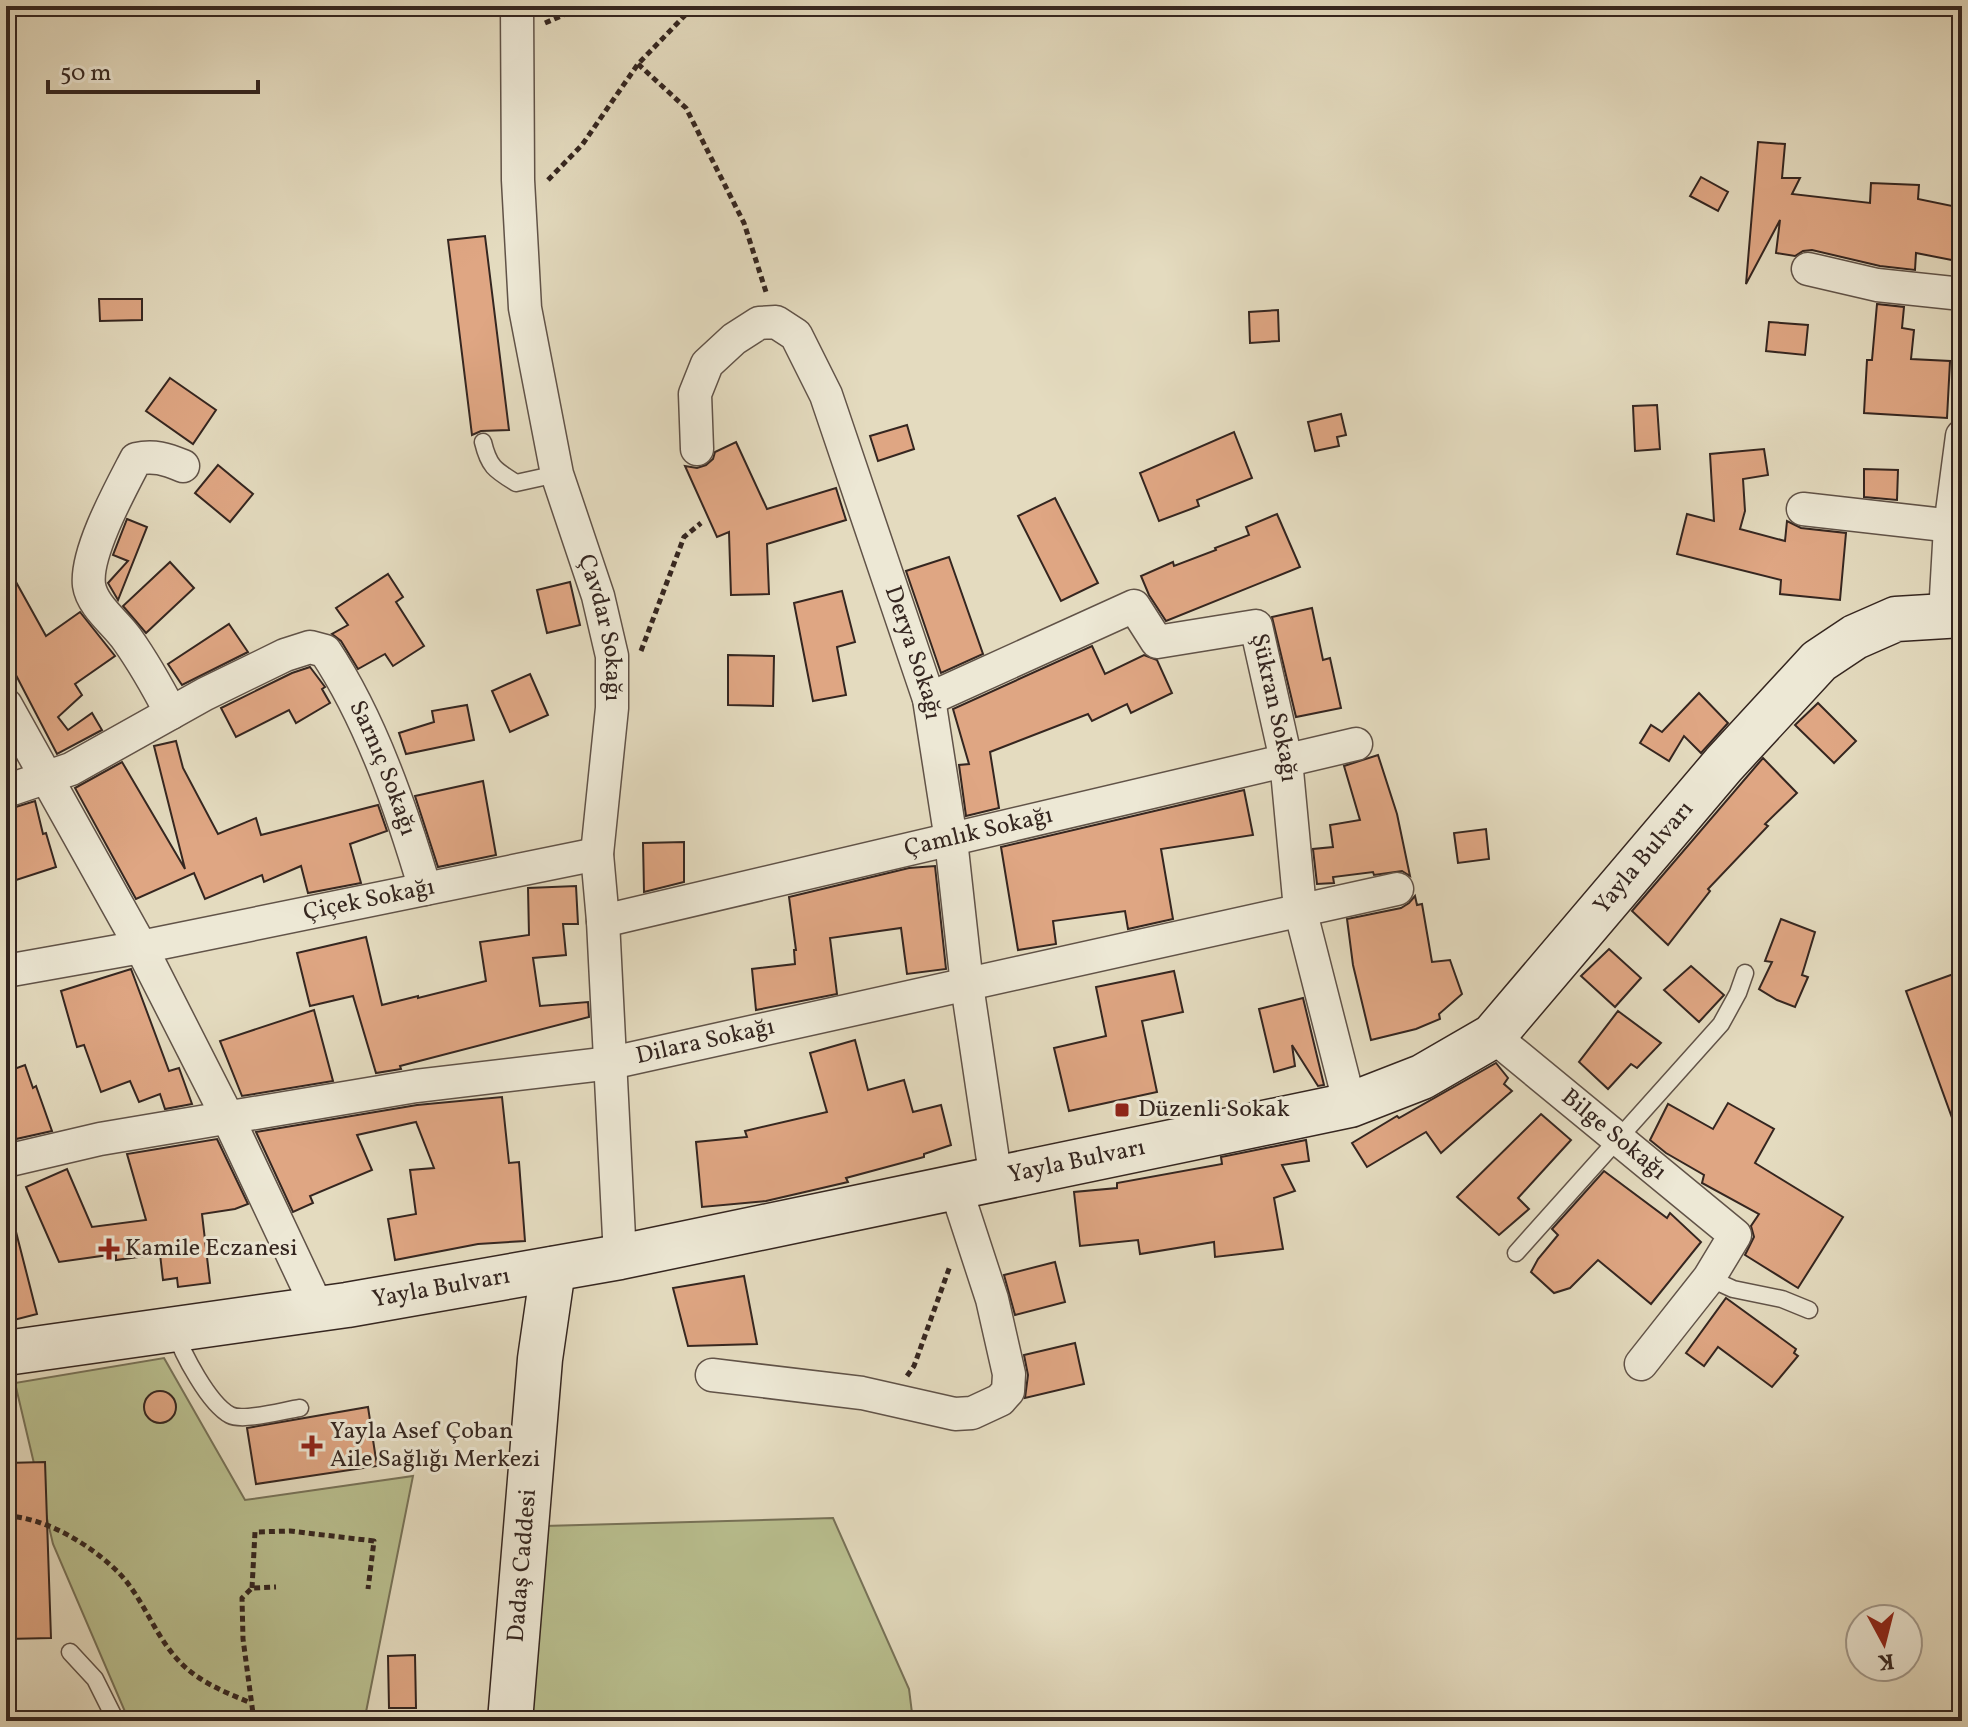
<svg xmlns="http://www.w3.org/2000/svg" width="1968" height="1727" font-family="Vollkorn,serif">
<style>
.green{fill:#b9bf8f;stroke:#777258;stroke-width:2}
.building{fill:#dfa683;stroke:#352620;stroke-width:2}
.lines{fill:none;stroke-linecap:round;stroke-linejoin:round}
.lane-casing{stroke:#615348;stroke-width:19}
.street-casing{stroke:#615348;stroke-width:35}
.secondary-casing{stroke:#352620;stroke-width:47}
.path{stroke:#352620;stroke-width:5;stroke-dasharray:6 4;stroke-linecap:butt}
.lane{stroke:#ede8d5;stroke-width:16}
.street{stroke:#ede8d5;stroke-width:32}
.secondary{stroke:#ede8d5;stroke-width:44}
.poi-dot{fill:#8f2418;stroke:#ede8d5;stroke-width:3}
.labels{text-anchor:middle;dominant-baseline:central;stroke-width:6;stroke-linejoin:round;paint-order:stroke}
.street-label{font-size:24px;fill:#352620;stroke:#ede8d5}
.poi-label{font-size:24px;fill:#352620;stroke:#ede8d5;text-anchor:start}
</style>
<rect width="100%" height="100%" fill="#e4dbbf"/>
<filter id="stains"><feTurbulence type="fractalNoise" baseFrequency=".0025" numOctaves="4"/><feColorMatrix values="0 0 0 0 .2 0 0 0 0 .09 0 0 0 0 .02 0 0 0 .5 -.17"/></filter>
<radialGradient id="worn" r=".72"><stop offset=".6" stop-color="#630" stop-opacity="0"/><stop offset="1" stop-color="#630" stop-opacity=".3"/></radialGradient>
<g class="green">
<path d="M164 1358 245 1500 413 1476 365 1717 321 1721H129L53 1544 15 1383Z"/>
<path d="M833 1518 909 1689 913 1721H535L527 1710 544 1526Z"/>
</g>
<g class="building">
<path d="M1758 142 1785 144 1782 178H1800L1792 194 1870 203 1871 183 1919 185 1918 199 1962 208V262L1916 253 1915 270 1880 266 1812 250 1803 251 1795 256 1776 253 1780 220 1746 284Z"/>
<path d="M1701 177 1728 192 1718 211 1690 196Z"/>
<path d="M485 236 509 430 481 431 472 435 448 240Z"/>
<path d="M99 299H142V320L100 321Z"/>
<path d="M1877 304 1904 307 1902 328 1914 330 1911 359 1950 361 1947 418 1864 413 1867 360H1872Z"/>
<path d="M1278 310 1279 341 1250 343 1249 312Z"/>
<path d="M1769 322 1808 325 1805 355 1766 351Z"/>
<path d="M170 378 216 410 193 444 146 411Z"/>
<path d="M1657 405 1660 449 1635 451 1633 406Z"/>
<path d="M1341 414 1346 435 1337 437 1339 446 1315 451 1308 422Z"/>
<path d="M907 425 914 449 878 461 870 436Z"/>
<path d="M1234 432 1252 478 1197 500 1199 506 1159 521 1140 473Z"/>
<path d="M736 442 767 509 836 488 846 520 767 544 769 594 731 595 729 532 717 537 685 466 697 468 706 465 713 459 715 452Z"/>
<path d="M1764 449 1768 475 1743 479 1745 511 1740 529 1785 541 1787 521 1801 528 1846 533 1840 600 1780 594 1781 580 1677 554 1687 514 1714 521 1710 454Z"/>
<path d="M218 465 253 494 230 522 195 493Z"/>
<path d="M1864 469 1898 470 1897 500 1864 497Z"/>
<path d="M1055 498 1098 583 1061 601 1018 516Z"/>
<path d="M1277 514 1300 567 1166 621 1149 595 1141 576 1173 562 1174 566 1216 550 1215 548 1249 535 1246 527Z"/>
<path d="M127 519 147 527 118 600 108 583 128 561 113 555Z"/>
<path d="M949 557 983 654 941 673 906 571Z"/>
<path d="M170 562 194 588 146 633 123 606Z"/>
<path d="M6 564 46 636 80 612 115 656 75 684 82 695 58 717 68 730 92 713 102 730 57 754 6 656Z"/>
<path d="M388 574 403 597 396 602 424 646 393 666 385 654 358 669 341 641 332 634 348 625 336 608Z"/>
<path d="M570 582 580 625 547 633 537 590Z"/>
<path d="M842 591 855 642 837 647 846 695 813 701 794 603Z"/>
<path d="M1312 608 1323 660 1330 658 1341 708 1296 717 1272 617Z"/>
<path d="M229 624 248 652 182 685 168 664Z"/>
<path d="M1092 646 1105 674 1144 655 1157 660 1172 693 1131 713 1127 704 1092 721 1088 714 990 752 999 808 966 816 959 765 969 764 953 709Z"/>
<path d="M728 655 774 656 773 706 728 705Z"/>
<path d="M310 667 325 687 322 689 330 703 296 723 289 710 236 737 221 708 292 673Z"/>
<path d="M530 674 548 715 510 732 492 691Z"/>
<path d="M1699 693 1728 723 1701 753 1684 736 1669 761 1640 743 1651 725 1662 732Z"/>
<path d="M1818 703 1856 741 1834 763 1795 725Z"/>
<path d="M467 705 474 740 406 754 399 733 434 722 432 711Z"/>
<path d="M176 741 183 768 218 834 256 818 261 835 378 805 387 831 350 844 361 883 308 893 301 866 264 882 262 875 205 899 194 873 136 899 75 788 122 762 185 869 154 746Z"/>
<path d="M1378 755 1397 814 1410 876 1402 871 1374 875 1373 872 1333 877 1334 883 1317 884 1313 849 1333 847 1330 825 1360 820 1344 766Z"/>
<path d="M1763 758 1797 793 1765 824 1768 826 1708 889 1710 891 1668 945 1632 911Z"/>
<path d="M483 781 496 855 438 867 415 796Z"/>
<path d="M1244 790 1253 835 1161 849 1173 919 1128 929 1125 911 1053 921 1056 944 1018 950 1001 847Z"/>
<path d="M35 801 43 834 46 833 56 867 10 882 6 868V810Z"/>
<path d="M1486 829 1489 859 1458 863 1454 833Z"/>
<path d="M684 842V882L644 892 643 843Z"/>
<path d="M935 866 946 969 907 974 901 928 830 938 837 994 756 1010 752 969 795 964 794 950H796L789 897 909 868Z"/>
<path d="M576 886 578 924H563L566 955 533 958 540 1006 588 1002 589 1017 400 1066 401 1069 376 1073 353 996 310 1006 297 953 366 937 382 1005 418 996V998L486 981 480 942 529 935 528 888Z"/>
<path d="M1415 896 1417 905 1422 904 1432 962 1450 960 1462 994 1439 1014 1440 1019 1416 1029 1371 1040 1353 965 1347 919 1401 908 1409 903Z"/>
<path d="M1781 919 1815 932 1802 975 1808 977 1795 1007 1777 1000 1759 989 1772 962 1765 961Z"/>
<path d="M1609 949 1641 978 1615 1007 1581 976Z"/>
<path d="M1691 966 1724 995 1699 1022 1664 990Z"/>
<path d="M131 969 169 1071 179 1068 192 1104 165 1109 160 1094 139 1102 130 1081 101 1092 84 1045 77 1047 61 991Z"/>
<path d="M1174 971 1183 1012 1142 1021 1157 1092 1069 1111 1054 1048 1106 1036 1096 987Z"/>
<path d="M1962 971V1137H1959L1906 991Z"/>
<path d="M1303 998 1324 1085 1318 1086 1292 1045 1295 1066 1274 1072 1259 1009Z"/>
<path d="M314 1010 333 1081 242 1096 220 1041Z"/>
<path d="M1618 1011 1661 1043 1637 1068 1631 1064 1608 1089 1579 1062Z"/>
<path d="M855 1040 868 1090 904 1080 913 1112 941 1105 951 1145 924 1154V1157L846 1178 848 1182 766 1201 702 1207 696 1142 747 1137 745 1131 827 1112 810 1053Z"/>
<path d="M1496 1063 1508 1078 1504 1084 1512 1091 1441 1153 1426 1132 1367 1167 1352 1143 1397 1116 1399 1118Z"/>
<path d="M25 1065 33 1088 36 1086 52 1131 16 1139 6 1110V1072Z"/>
<path d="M502 1097 509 1163 519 1162 525 1241 478 1244 395 1260 388 1219 416 1214 410 1170 434 1168 416 1122 357 1135 372 1170 310 1196 313 1203 293 1212 256 1132 417 1105Z"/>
<path d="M1728 1103 1774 1129 1755 1163 1843 1217 1798 1288 1745 1255 1754 1237 1751 1226 1759 1214 1702 1183 1704 1175 1666 1153 1650 1140 1668 1104 1713 1129Z"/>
<path d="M1541 1114 1571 1140 1518 1198 1529 1209 1499 1235 1457 1197Z"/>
<path d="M217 1139 248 1204 235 1209 202 1214 210 1283 178 1287 177 1278 163 1280 160 1254 116 1260V1254L59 1262 26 1187 67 1169 92 1227 146 1220 127 1154Z"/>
<path d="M1306 1140 1309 1161 1282 1165 1295 1191 1274 1198 1283 1249 1215 1257 1214 1242 1140 1254 1138 1240 1080 1246 1074 1192 1117 1188V1183L1222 1164 1221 1157Z"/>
<path d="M1604 1171 1667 1218 1670 1213 1701 1242 1651 1304 1598 1260 1570 1288 1554 1293 1531 1272 1538 1259 1558 1235 1552 1229Z"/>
<path d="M14 1224 37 1314 6 1322V1225Z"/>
<path d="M1055 1262 1065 1302 1015 1315 1004 1275Z"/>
<path d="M744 1276 757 1344 688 1346 673 1288Z"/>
<path d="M1726 1298 1796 1349 1794 1353 1798 1356 1772 1387 1718 1347 1704 1366 1686 1353Z"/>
<path d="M1075 1343 1084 1384 1025 1398 1028 1375 1024 1355Z"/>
<circle cx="160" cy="1407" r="16"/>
<path d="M368 1407 377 1466 256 1484 247 1428Z"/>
<path d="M45 1462 51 1638 6 1639V1463Z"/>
<path d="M415 1655 416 1708H389L388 1656Z"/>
</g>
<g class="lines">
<defs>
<g id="lane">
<path d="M483 442C489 467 495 470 516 483L557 474"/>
<path d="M1516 1253 1721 1024 1738 993 1745 973"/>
<path d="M1709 1278 1733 1289 1782 1299 1809 1310"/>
<path d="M175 1331C182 1353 209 1404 230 1415 243 1422 285 1410 300 1408"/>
<path d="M70 1652 95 1679 116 1721"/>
</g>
<g id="street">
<path id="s1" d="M517 6 518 180 525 308 557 474 598 596 612 656V708L597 854 603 921 620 1257"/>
<path d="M1808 269 1877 285 1962 294"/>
<path id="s2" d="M697 449 695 394 707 364 734 339 759 323 776 322 796 335 826 395 929 699 951 840 967 985 996 1180"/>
<path d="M1803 509 1962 527"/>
<path d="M1945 614 1950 527 1962 436"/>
<path id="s3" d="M929 699 1134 606 1157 642 1256 626 1286 760 1300 909 1350 1105"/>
<path d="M6 705 141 947 228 1118 318 1309"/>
<path d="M171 713C158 688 144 663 127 639 116 623 92 606 89 585 85 553 121 488 136 459 154 455 166 459 183 466"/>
<path id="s4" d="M6 791 71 769 205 694 285 655 310 647 325 651C371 720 402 811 425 889"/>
<path id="s5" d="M603 921 1356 744"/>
<path id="s6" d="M6 971 141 947 597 854"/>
<path id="s7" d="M1493 1036 1735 1235 1709 1278 1641 1364"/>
<path id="s8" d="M6 1161 100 1139 416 1086 611 1063 1397 889"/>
<path d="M712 1375 862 1393 955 1414 972 1413 1000 1400 1008 1391 1009 1374 992 1299 956 1189"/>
</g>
<g id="secondary">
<path id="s9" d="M6 1353 347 1305 620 1257 1350 1105 1422 1077 1493 1036 1724 764 1819 661 1855 637 1896 619 1962 615"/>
<path id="s10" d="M510 1721 540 1359 553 1269"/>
</g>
</defs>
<use href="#lane" class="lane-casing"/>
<use href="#street" class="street-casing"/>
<use href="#secondary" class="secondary-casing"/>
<g class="path">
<path d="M545 23 584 6"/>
<path d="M638 64 686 108 744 223 767 295"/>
<path d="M548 180 582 145 638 64 694 6"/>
<path d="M641 651 684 537 701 523"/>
<path d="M907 1376 914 1366 950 1266"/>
<path d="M6 1516C45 1517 91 1545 119 1573 143 1598 154 1634 178 1660 198 1682 225 1692 251 1703"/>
<path d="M252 1588 255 1532 290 1531 374 1541 368 1589"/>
<path d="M254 1721 243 1639 242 1598 252 1588 276 1587"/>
</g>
<use href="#lane" class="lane"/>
<use href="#street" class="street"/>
<use href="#secondary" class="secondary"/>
</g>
<g class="poi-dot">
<rect x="1114" y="1102" width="16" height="16" rx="4"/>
<path d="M105 1237h8v8h8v8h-8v8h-8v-8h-8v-8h8z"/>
<path d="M308 1434h8v8h8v8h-8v8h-8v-8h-8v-8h8z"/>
</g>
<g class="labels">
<g class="street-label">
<text stroke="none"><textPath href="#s1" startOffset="632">Çavdar Sokağı</textPath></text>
<text stroke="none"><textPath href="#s2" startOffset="534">Derya Sokağı</textPath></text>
<text stroke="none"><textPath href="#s3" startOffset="452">Şükran Sokağı</textPath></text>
<text stroke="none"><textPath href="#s4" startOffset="484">Sarnıç Sokağı</textPath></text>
<text stroke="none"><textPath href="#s5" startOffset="386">Çamlık Sokağı</textPath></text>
<text stroke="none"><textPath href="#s9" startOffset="1760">Yayla Bulvarı</textPath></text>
<text stroke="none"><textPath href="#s6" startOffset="370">Çiçek Sokağı</textPath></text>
<text stroke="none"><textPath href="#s8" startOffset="710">Dilara Sokağı</textPath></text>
<text stroke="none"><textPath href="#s7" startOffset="156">Bilge Sokağı</textPath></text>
<text stroke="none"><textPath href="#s9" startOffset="1088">Yayla Bulvarı</textPath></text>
<text stroke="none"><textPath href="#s9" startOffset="440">Yayla Bulvarı</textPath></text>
<text stroke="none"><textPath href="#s10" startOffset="156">Dadaş Caddesi</textPath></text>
</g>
<g class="poi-label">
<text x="1138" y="1110">Düzenli Sokak</text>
<text x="125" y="1249">Kamile Eczanesi</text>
<text x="330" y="1432">Yayla Asef Çoban<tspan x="330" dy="28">Aile Sağlığı Merkezi</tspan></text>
</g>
</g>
<rect width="1968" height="1727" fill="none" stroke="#e4dbbf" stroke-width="32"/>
<rect x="8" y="8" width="1952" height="1711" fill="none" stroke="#352620" stroke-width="4"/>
<rect x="16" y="16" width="1936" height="1695" fill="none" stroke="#352620" stroke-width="2"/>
<g transform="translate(1884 1643) rotate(173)"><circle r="38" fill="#ede8d5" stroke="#a39a8d" stroke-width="2"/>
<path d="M0-6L14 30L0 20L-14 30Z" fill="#8f2418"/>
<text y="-12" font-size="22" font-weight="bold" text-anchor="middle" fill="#352620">K</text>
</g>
<path d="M48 80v12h210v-12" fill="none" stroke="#352620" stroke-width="4"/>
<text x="60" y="80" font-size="24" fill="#352620" stroke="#ede8d5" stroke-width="6" paint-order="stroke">50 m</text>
<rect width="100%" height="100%" filter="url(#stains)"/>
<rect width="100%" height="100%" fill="url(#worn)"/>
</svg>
